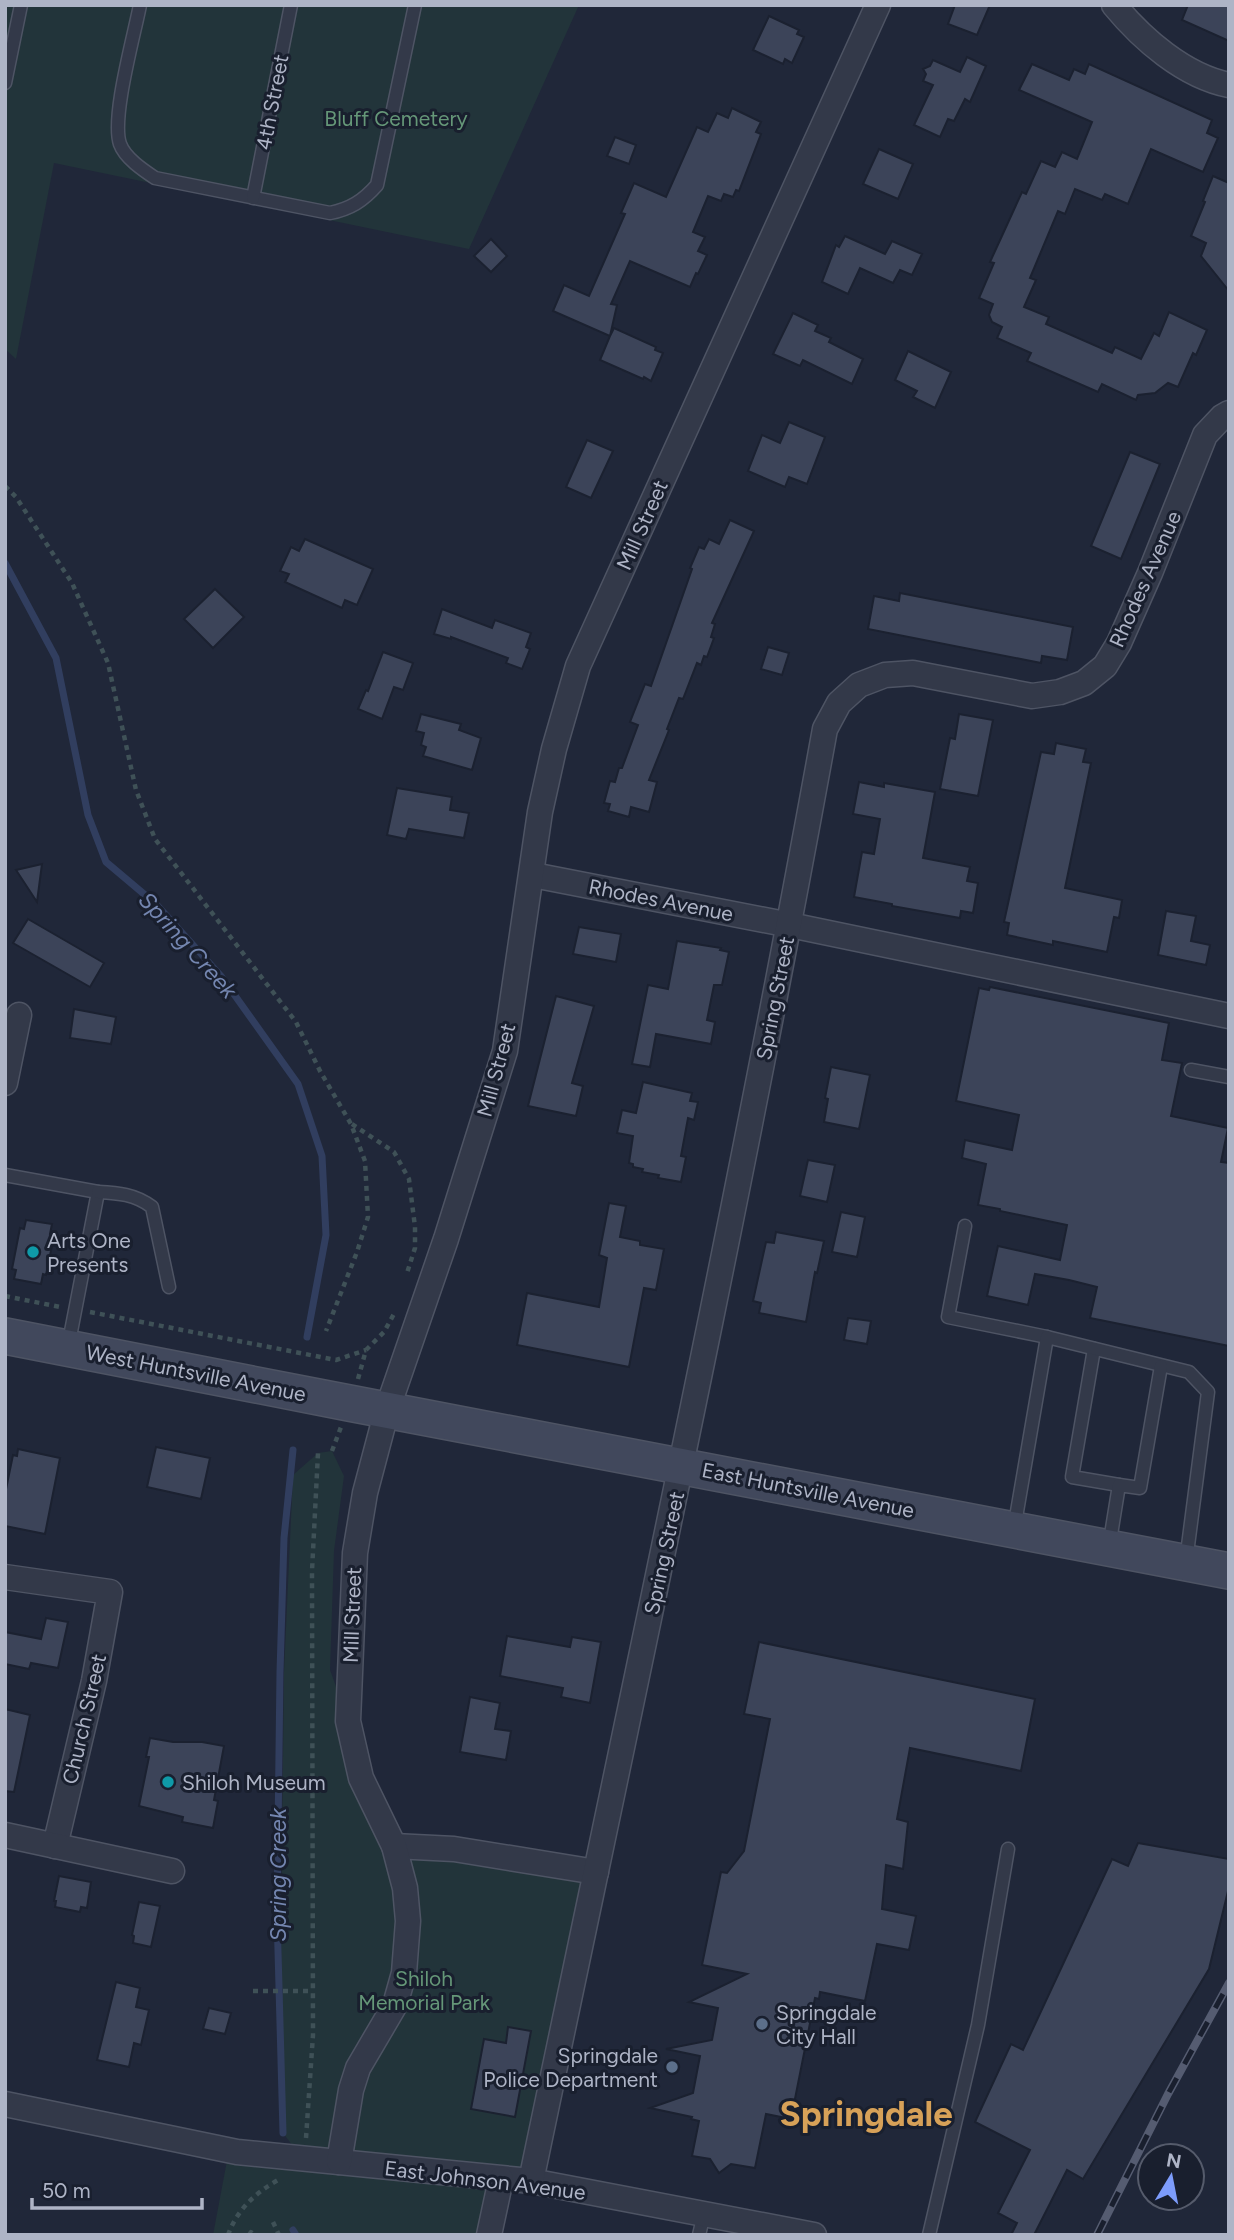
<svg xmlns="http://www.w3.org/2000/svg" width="1234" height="2240" font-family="Figtree,sans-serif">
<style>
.green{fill:#22343a}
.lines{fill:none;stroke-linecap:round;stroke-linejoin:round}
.stream{stroke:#313e5f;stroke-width:7}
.building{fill:#3c4459;stroke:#1b2130;stroke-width:2}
.lane-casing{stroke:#4e5464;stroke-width:15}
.street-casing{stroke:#4e5464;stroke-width:27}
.secondary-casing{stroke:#4e5464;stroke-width:38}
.path{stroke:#3f5157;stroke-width:4.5;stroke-dasharray:5 5;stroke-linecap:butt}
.lane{stroke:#333949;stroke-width:12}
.street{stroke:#333949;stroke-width:24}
.secondary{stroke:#41485c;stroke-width:35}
.rail-casing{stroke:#555c71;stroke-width:8}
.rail{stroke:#191f2e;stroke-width:5;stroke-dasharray:16;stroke-linecap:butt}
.culture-dot{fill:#0f9aa8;stroke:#191f2e;stroke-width:2.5}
.service-dot{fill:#5c6f8a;stroke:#191f2e;stroke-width:2.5}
.labels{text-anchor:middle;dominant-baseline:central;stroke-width:6;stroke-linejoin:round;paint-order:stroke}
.street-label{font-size:21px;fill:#aeb4c6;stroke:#191f2e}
.park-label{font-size:21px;fill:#659778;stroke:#191f2e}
.poi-label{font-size:21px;fill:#aeb4c6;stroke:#191f2e;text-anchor:start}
.water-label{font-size:23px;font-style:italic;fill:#7486b0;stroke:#191f2e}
.town-label{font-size:35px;font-weight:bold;fill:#d7a158;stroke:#191f2e}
</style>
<rect width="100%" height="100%" fill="#202739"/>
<g class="green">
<path d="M5 5H579L469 249 54 163 16 359 5 349Z"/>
<path d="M332 1451 344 1476 334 1551 330 1670 394 1845 596 1872 531 2181 501 2179 489 2235H213L229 2150 302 2158 283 2133 281 1930 284 1672 293 1475 318 1453Z"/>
</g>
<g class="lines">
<g class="stream">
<path d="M5 563 56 658 88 815 106 862 157 905 221 976 298 1084 322 1156 326 1235 307 1337"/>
<path d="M283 2133 277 1914 280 1672 284 1538 293 1450"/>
<path d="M293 2230 296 2235"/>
</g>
</g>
<g class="building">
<path d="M955 5H990L977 35 948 24Z"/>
<path d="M1188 5H1229V41L1182 20Z"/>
<path d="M769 16 799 30 797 34 804 37 792 63 785 59 783 64 753 50Z"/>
<path d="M967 57 986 66 970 102 965 99 954 121 948 119 940 137 914 125 933 85 923 81 926 74 923 69 930 66 933 60 960 72Z"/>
<path d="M1032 64 1069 80 1074 69 1085 74 1089 64 1212 120 1207 133 1218 138 1203 172 1151 149 1128 204 1105 194 1102 200 1075 189 1065 214 1058 211 1030 278 1036 280 1024 307 1049 317 1046 324 1112 353 1115 347 1141 359 1154 333 1159 336 1169 312 1207 330 1196 355 1193 353 1178 387 1168 383 1155 393 1138 395 1136 400 1102 384 1098 392 1027 361 1031 353 997 338 1002 327 992 322 989 315 993 304 979 298 994 263 990 262 1001 238 1022 192 1026 194 1041 161 1055 167 1062 152 1077 159 1092 122 1019 90Z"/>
<path d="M732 108 761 122 756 132 761 134 739 191 736 190 733 197 724 194 721 201 708 196 693 232 705 237 698 251 707 255 698 274 696 273 690 287 630 261 611 304 617 305 610 336 614 328 656 347 655 350 663 353 651 381 644 377 643 379 600 360 610 336 553 311 564 285 589 296 625 214 621 213 634 183 666 197 697 127 708 132 717 113 728 118Z"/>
<path d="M615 137 636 145 629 164 607 156Z"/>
<path d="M879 149 913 164 898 199 863 184Z"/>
<path d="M1213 176 1229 183V291L1201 256 1206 243 1191 236 1205 202 1203 201Z"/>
<path d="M845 236 885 254 892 241 922 254 912 275 900 270 893 283 860 268 848 294 822 282 836 245 839 247Z"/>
<path d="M491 239 507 256 491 272 474 256Z"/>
<path d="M793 313 818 325 815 331 831 338 829 342 863 359 852 384 803 360 800 366 773 354Z"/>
<path d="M908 351 951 372 935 408 913 397 917 391 895 380Z"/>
<path d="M789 422 825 437 807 484 789 477 785 487 748 471 762 435 780 443Z"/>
<path d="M587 440 613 451 591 498 566 487Z"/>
<path d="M1130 452 1160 464 1121 559 1091 546Z"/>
<path d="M730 520 754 531 712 623 715 624 711 637 714 638 707 657 704 656 701 665 697 663 683 699 679 698 667 729 669 730 649 780 657 782 649 812 631 807 629 817 608 811 610 804 604 803 610 781 615 782 619 768H622L638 725 630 722 645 684 651 686 692 569 690 568 699 547 704 549 709 539 719 544Z"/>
<path d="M305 539 373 569 357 605 345 600 342 608 285 582 289 574 280 571 291 547 299 551Z"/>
<path d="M215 589 244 617 213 648 184 619Z"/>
<path d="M900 593 1073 627 1067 660 1042 656 1041 663 868 629 874 596 899 601Z"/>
<path d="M442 609 492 628 495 620 531 633 526 647 530 649 522 669 506 663 508 658 451 637V639L434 634Z"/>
<path d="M768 647 789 653 782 675 761 669Z"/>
<path d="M383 652 413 663 403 690 394 687 382 719 358 709 366 690 368 691Z"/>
<path d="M421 714 461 724 459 730 481 738 472 770 423 756 426 747 421 745 424 733 416 731Z"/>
<path d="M959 714 993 720 978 796 940 789 950 738 955 739Z"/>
<path d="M1056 743 1086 749 1083 762 1091 763 1065 888 1122 900 1119 918 1114 917 1107 952 1053 941V945L1007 935 1009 923 1004 922 1041 752 1054 754Z"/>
<path d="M859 782 884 787V783L935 792 923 858 970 867 967 881 978 883 973 913 961 911 960 918 892 906V904L854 897 862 852 874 854 880 819 853 814Z"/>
<path d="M397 788 452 797 450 810 469 813 464 838 409 829 406 839 387 835Z"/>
<path d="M42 864 37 902 16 870Z"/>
<path d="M1166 911 1196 916 1191 941 1210 945 1206 965 1158 955Z"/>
<path d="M28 919 104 963 90 987 13 943Z"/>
<path d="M579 927 621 934 616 962 573 954Z"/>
<path d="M677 941 721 948 720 950 729 952 722 985H714L707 1020 715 1022 711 1044 656 1034 650 1067 632 1064 648 985 668 989Z"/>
<path d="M990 987 1169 1023 1162 1060 1182 1063 1171 1116 1228 1128 1221 1162 1229 1163V1346L1090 1318 1097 1287 1069 1280 1035 1274 1028 1305 987 1296 998 1246 1060 1260 1067 1225 1000 1211V1209L978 1205 986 1164 962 1158 965 1140 1012 1150 1019 1115 956 1101 979 988 989 990Z"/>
<path d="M556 996 594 1006 572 1083 583 1086 576 1116 528 1106Z"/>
<path d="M74 1009 116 1017 111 1044 70 1038Z"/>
<path d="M831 1067 870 1075 859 1129 824 1122 828 1099 825 1098Z"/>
<path d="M643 1082 692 1093 690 1101 698 1102 694 1120 688 1118 681 1156 686 1157 681 1182 658 1178 659 1175 642 1172 643 1169 633 1167V1164L629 1163 633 1136 617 1133 622 1110 636 1113Z"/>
<path d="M808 1160 835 1165 827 1202 800 1196Z"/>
<path d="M609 1203 626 1206 620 1237 640 1241V1245L664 1249 656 1290 644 1288 629 1367 517 1345 527 1293 599 1307 607 1258 599 1255Z"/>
<path d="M841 1212 865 1217 857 1257 832 1252Z"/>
<path d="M26 1220 52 1224 50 1234 54 1236 46 1275 43 1274 41 1284 14 1279 16 1270 12 1269 20 1228 24 1229Z"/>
<path d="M776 1232 824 1241 817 1273 815 1272 806 1322 759 1313 761 1303 753 1301 766 1242 774 1243Z"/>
<path d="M848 1318 871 1321 867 1344 844 1340Z"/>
<path d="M156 1447 210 1458 201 1499 147 1487Z"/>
<path d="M18 1449 60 1458 45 1534 5 1526V1494L13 1455 17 1456Z"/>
<path d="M46 1618 68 1622 58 1668 31 1663 29 1669 5 1664V1632L41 1639Z"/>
<path d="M507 1636 570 1647 572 1637 601 1642 590 1703 561 1697 563 1688 500 1676Z"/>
<path d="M759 1642 1035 1699 1021 1771 910 1748 897 1819 908 1822 903 1869 886 1865 882 1909 916 1916 909 1950 877 1944 865 2001 820 1992 819 1999 815 1998 791 2119 766 2114 755 2168 731 2164 719 2173 710 2159 692 2156 699 2121 691 2119 692 2117 650 2108 693 2093 700 2056 666 2049 712 2040 718 2008 689 2002 747 1974 702 1965 721 1872 727 1873 744 1851 770 1719 744 1714Z"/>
<path d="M470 1697 500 1703 495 1729 511 1731 506 1760 460 1752Z"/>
<path d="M5 1709 30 1715 14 1792 5 1791Z"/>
<path d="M150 1738 173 1742H202L224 1746 214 1800 218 1801 213 1828 182 1822 183 1817 139 1806 149 1757H146Z"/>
<path d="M1138 1843 1229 1859V1887L1209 1969 1083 2179 1067 2170 1034 2235H1011L1017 2223 998 2213 1030 2150 975 2122 1011 2044 1023 2050 1112 1859 1128 1866Z"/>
<path d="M59 1876 91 1882 87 1908 81 1907 80 1912 55 1907 56 1901H54Z"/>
<path d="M139 1902 160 1906 151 1947 133 1943 134 1936 132 1935Z"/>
<path d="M116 1982 140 1988 136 2007 149 2010 141 2045 134 2043 129 2067 97 2060Z"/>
<path d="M209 2008 231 2013 225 2034 203 2029Z"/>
<path d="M508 2027 531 2031 515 2117 471 2109 484 2039 506 2043Z"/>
</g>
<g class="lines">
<defs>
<g id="lane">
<path d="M140 5C134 36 111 118 120 144 125 158 143 170 155 178L330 213C350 209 363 201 377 185L415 5"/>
<path d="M5 83 21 5"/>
<path d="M253 198 291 5"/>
<path d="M1191 1070 1229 1077"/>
<path d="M5 1175 98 1192 68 1347"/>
<path d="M98 1192C118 1193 135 1194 152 1207L169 1287"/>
<path d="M965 1226 948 1317 1047 1337"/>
<path d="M1094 1349 1072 1477 1119 1485"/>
<path d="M1014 1529 1047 1337 1189 1372 1208 1392 1186 1561"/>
<path d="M1109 1547 1119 1485 1140 1488 1161 1366"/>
<path d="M699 2235 704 2214"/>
<path d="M929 2235 978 2025 1008 1849"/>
</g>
<g id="street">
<path d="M1114 5C1142 39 1184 76 1229 85"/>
<path d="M533 875 790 925 1229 1016"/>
<path d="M5 1083 19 1015"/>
<path d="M5 1577 110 1592 94 1681 55 1846"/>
<path d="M5 1835 172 1871"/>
<path d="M394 1846 454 1849 596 1872"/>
<path d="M5 2104 237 2152 531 2181 814 2235"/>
<path d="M339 2162 351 2090 358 2068 395 2005 404 1973 408 1921 405 1888 394 1846 361 1778 348 1721 355 1553 365 1493 387 1410 446 1239 505 1051 540 812 554 749 578 666 878 5"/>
<path d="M531 2181C632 1697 737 1215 825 729L839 703 859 685 885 675 913 673 1032 696 1060 692 1084 683 1105 666 1119 643 1150 573 1205 435 1222 417 1229 413"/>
<path d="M489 2235 501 2179"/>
</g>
<path id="secondary" d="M5 1336 349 1403 1229 1571"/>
</defs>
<use href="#lane" class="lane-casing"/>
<use href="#street" class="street-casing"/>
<use href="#secondary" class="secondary-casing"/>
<g class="path">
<path d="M5 486 16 497 72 583 108 663 136 790 155 839 296 1022 320 1071 351 1124 365 1161 368 1217 357 1252 326 1331"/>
<path d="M352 1124 394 1152 409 1179 415 1227V1248L407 1273"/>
<path d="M5 1296 60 1307"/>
<path d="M90 1312 336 1360 366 1350"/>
<path d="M358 1379 366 1350 384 1332 395 1312"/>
<path d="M332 1451 341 1427"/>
<path d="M253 1991H313"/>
<path d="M306 2138 313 2035 312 1571 318 1453"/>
<path d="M273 2222 279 2235"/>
<path d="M228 2235C237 2210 255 2193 278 2180"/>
<path d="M249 2235 251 2232 254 2235"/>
</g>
<use href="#lane" class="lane"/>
<use href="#street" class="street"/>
<use href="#secondary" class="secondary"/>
<defs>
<path id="rail" d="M1097 2235 1168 2094 1229 1983"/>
</defs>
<use href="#rail" class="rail-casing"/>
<use href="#rail" class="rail"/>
</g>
<g class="culture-dot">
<circle cx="33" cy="1252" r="7"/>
<circle cx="168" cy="1782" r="7"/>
</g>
<g class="service-dot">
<circle cx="762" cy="2024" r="7"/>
<circle cx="672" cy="2067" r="7"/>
</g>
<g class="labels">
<g class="street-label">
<text transform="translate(272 102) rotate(-79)">4th Street</text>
<text transform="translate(642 525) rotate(-66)">Mill Street</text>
<text transform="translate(1145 579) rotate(-66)">Rhodes Avenue</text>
<text transform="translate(661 900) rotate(11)">Rhodes Avenue</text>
<text transform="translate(775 998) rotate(-79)">Spring Street</text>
<text transform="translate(496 1070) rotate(-75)">Mill Street</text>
<text transform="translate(196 1373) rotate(11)">West Huntsville Avenue</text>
<text transform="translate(808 1490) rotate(11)">East Huntsville Avenue</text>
<text transform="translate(664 1553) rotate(-78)">Spring Street</text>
<text transform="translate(352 1615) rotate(-88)">Mill Street</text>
<text transform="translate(84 1719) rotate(-77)">Church Street</text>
<text transform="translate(485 2180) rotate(7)">East Johnson Avenue</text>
</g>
<g class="park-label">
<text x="396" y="118">Bluff Cemetery</text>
<text x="424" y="1978">Shiloh<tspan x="424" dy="24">Memorial Park</tspan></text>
</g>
<g class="poi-label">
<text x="47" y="1240">Arts One<tspan x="47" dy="24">Presents</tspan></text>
<text x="182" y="1782">Shiloh Museum</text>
<text x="776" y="2012">Springdale<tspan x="776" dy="24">City Hall</tspan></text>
<text x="658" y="2055" text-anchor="end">Springdale<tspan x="658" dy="24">Police Department</tspan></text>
</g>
<g class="water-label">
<text transform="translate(188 945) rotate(48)">Spring Creek</text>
<text transform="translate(278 1875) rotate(-90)">Spring Creek</text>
</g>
<g class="town-label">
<text x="866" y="2114">Springdale</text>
</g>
</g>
<rect width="1234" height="2240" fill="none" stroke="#aeb4c6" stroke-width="14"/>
<g transform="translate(1171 2177) rotate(10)"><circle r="33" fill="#191f2e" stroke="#555b6b" stroke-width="2"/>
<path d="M0-5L12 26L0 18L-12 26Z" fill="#7d9cfb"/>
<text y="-10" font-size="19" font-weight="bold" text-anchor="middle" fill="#aeb4c6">N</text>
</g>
<path d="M32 2198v10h170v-10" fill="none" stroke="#aeb4c6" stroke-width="3.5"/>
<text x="42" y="2198" font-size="21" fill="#aeb4c6" stroke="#191f2e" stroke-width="5" paint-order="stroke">50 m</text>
</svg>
